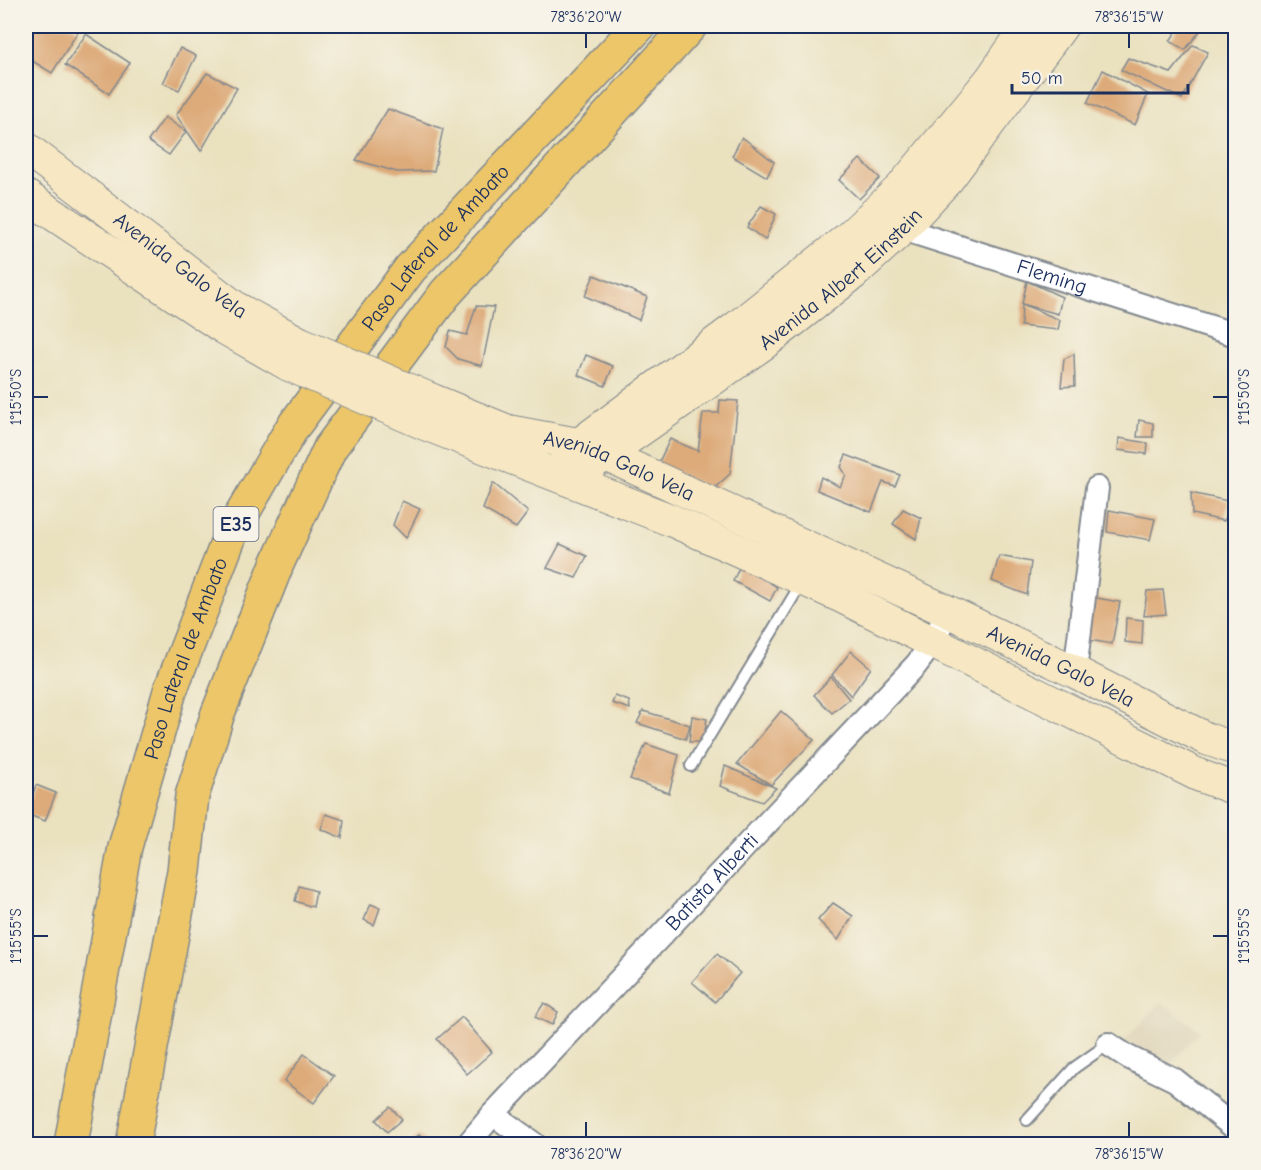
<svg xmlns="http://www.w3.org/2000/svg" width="1261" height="1170" font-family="'Comic Neue',sans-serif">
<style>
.built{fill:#ded3b6}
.building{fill:#ddaa79}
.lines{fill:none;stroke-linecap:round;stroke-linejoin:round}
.lane-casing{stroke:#82888e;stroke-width:14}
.street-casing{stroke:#82888e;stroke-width:26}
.secondary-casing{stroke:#82888e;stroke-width:34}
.highway-casing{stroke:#82888e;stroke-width:36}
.lane{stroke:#fff;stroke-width:10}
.street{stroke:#fff;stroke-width:22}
.secondary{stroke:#f7e8c3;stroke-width:32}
.highway{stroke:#ecc669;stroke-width:33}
.secondary-bridge-casing{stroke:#82888e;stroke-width:34;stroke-linecap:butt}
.secondary-bridge{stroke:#f7e8c3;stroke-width:32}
.ticks{fill:none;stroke:#1b2f5e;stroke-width:2}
.labels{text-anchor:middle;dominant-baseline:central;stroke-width:4.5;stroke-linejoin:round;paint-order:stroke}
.shield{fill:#f7f3e8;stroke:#5d6a87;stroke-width:1.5}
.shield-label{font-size:20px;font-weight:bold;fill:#1b2f5e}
.street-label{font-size:21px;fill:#1b2f5e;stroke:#f7f3e8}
.neatline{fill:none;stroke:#1b2f5e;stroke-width:2}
.ticks-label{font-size:15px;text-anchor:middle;fill:#1b2f5e}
</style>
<rect width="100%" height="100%" fill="#f7f3e8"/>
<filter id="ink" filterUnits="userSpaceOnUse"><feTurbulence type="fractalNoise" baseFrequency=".0167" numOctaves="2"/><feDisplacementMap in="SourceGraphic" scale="12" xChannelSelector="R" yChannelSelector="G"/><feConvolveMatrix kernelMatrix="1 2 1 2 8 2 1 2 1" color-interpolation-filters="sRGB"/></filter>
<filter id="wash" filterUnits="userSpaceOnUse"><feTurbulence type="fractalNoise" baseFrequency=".008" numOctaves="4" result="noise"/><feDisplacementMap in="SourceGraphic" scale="24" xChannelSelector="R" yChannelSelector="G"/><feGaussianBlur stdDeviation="1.35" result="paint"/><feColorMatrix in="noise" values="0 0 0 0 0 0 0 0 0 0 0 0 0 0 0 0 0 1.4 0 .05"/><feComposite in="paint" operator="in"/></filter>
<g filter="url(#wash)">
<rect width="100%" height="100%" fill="#eae1bf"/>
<path class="built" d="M1161 1002 1200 1031 1169 1066 1123 1042Z"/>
<g id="blocks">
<g class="building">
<path d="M35 26H71L79 30 52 73 26 57V40Z"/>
<path d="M1180 26H1204L1185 50 1170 41Z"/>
<path d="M86 34 130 63 109 94 65 65Z"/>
<path d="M1193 45 1208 52 1182 99 1121 70 1128 58 1171 73Z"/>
<path d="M180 48 196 56 179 90 163 83Z"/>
<path d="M1103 70 1148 94 1135 125 1087 103Z"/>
<path d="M207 73 237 88 201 151 176 115Z"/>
<path d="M388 109 443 129 434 171 397 172 356 160Z"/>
<path d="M165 117 186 132 169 155 148 141Z"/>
<path d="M742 137 774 162 767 177 732 156Z"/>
<path d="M860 159 880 178 859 199 839 180Z"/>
<path d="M761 206 776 214 765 240 747 227Z"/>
<path d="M594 275 647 297 639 320 585 296Z"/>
<path d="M1027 281 1062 297 1058 314 1022 304Z"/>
<path d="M1022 304 1060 320 1058 330 1021 326Z"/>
<path d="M476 306 494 307 482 366 458 359 446 347 450 331 467 335Z"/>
<path d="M1074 354 1075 386 1061 387 1064 359Z"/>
<path d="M586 355 613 366 605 386 578 375Z"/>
<path d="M720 400 738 401 730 474 712 490 658 464 670 439 698 451 703 413H719Z"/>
<path d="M1139 420 1153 423V437H1137Z"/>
<path d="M1119 438 1148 443 1147 454 1118 450Z"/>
<path d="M846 455 900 475 895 486 883 482 871 512 817 490 821 477 840 487 846 475 841 467Z"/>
<path d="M493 483 528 512 516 528 483 509Z"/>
<path d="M1191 493 1228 501 1224 521 1192 514Z"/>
<path d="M402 501 420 509 406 538 393 525Z"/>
<path d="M903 509 921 518 916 539 893 524Z"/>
<path d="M1109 510 1155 519 1150 540 1107 532Z"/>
<path d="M560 544 587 556 576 578 547 568Z"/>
<path d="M999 556 1031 562 1027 595 992 581Z"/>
<path d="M741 564 777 587 770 601 733 581Z"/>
<path d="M1163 590 1166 614 1144 616 1147 591Z"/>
<path d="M1091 597 1120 602 1112 644 1083 639Z"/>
<path d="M1126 618 1143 620 1142 644 1125 642Z"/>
<path d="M851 651 871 668 851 696 832 675Z"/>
<path d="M831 677 849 699 832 713 814 695Z"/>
<path d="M615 696 629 701 630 709 612 703Z"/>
<path d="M643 711 690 725 686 739 637 723Z"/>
<path d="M781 711 814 740 771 785 737 764Z"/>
<path d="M692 716 707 719 703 742H689Z"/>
<path d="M646 744 679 755 669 793 630 779Z"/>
<path d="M725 766 776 788 762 802 720 786Z"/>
<path d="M36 785 56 793 45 821 26 814Z"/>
<path d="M326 814 344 820 342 838 321 829Z"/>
<path d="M299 886 316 891 313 907 295 901Z"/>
<path d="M833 903 853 916 838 940 818 920Z"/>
<path d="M371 904 380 908 374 925 364 920Z"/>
<path d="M717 954 740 973 715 1002 692 982Z"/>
<path d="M544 1003 558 1012 552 1025 535 1017Z"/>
<path d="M462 1017 492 1052 467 1074 437 1039Z"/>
<path d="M304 1054 334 1076 314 1103 284 1081Z"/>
<path d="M390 1107 402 1119 387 1132 376 1120Z"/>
<path d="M419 1135 430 1144H409Z"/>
</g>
</g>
</g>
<g filter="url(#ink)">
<use href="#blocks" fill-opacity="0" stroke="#82888e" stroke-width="1.5"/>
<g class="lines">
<defs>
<g id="lane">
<path d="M691 766 802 582"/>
<path d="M1027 1120 1074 1068 1108 1044"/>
</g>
<g id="street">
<path id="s1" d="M890 225 1236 335"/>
<path d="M1075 672 1097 488"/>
<path d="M1108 1044 1128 1057 1175 1080 1236 1129"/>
<path d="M493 1114 534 1144"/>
<path id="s2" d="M468 1144 493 1114 916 665 934 641 947 611"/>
</g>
<g id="secondary">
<path id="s3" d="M26 148 236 308 298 342"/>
<path d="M26 196 224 328 289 365"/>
<path id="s4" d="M430 399 508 431 578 444 604 454 947 611 1075 672 1207 739 1236 749"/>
<path d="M425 424 673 521 842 597 1198 775 1236 789"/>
<path d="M566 454 737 327 848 238 901 188 991 79 1028 26"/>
<path id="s5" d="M592 464 766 342 854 273 902 229 948 179 1062 26"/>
</g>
<g id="highway">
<path id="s6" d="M71 1144 125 847 170 691 231 533 292 428 410 269 639 26"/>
<path d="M133 1144 184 871 192 796 218 713 277 564 330 448 445 294 690 26"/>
</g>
</defs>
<use href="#lane" class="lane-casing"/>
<use href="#street" class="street-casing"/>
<use href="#secondary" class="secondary-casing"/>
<use href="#highway" class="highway-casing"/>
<use href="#lane" class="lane"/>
<use href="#street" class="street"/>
<use href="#secondary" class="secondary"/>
<use href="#highway" class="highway"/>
<defs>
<g id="secondary-bridge">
<path d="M298 342 430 399"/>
<path d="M289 365 425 424"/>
</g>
</defs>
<use href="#secondary-bridge" class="secondary-bridge-casing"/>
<use href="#secondary-bridge" class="secondary-bridge"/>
</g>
</g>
<path class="ticks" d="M586 33V48M1129 33V48M33 397H48M1213 397H1228M33 936H48M1213 936H1228M586 1122V1137M1129 1122V1137"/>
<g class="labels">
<rect class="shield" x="213.5" y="507" width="45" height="34" rx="4.5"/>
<g class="shield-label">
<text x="236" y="524">E35</text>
</g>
<g class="street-label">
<text stroke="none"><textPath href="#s6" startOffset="986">Paso Lateral de Ambato</textPath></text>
<text stroke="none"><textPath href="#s3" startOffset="194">Avenida Galo Vela</textPath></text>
<text stroke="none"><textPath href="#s5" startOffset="310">Avenida Albert Einstein</textPath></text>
<text stroke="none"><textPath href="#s1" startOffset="170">Fleming</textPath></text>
<text stroke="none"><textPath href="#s4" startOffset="201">Avenida Galo Vela</textPath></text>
<text stroke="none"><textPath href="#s6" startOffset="500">Paso Lateral de Ambato</textPath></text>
<text stroke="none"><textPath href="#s4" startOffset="687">Avenida Galo Vela</textPath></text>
<text stroke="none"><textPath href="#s2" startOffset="358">Batista Alberti</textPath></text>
</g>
</g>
<rect width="1261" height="1170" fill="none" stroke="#f7f3e8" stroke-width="66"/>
<path d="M1012 84v9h176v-9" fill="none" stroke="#1b2f5e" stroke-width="3"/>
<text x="1021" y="84" font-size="18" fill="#1b2f5e" stroke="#f7f3e8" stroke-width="4.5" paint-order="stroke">50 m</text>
<rect x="33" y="33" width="1195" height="1104" class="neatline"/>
<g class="ticks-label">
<text x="586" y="22">78°36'20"W</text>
<text x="1129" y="22">78°36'15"W</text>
<text transform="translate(16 397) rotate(-90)" y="5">1°15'50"S</text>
<text transform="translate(1244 397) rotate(-90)" y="5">1°15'50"S</text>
<text transform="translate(16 936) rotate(-90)" y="5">1°15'55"S</text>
<text transform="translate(1244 936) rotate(-90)" y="5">1°15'55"S</text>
<text x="586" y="1159">78°36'20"W</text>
<text x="1129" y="1159">78°36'15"W</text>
</g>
</svg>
